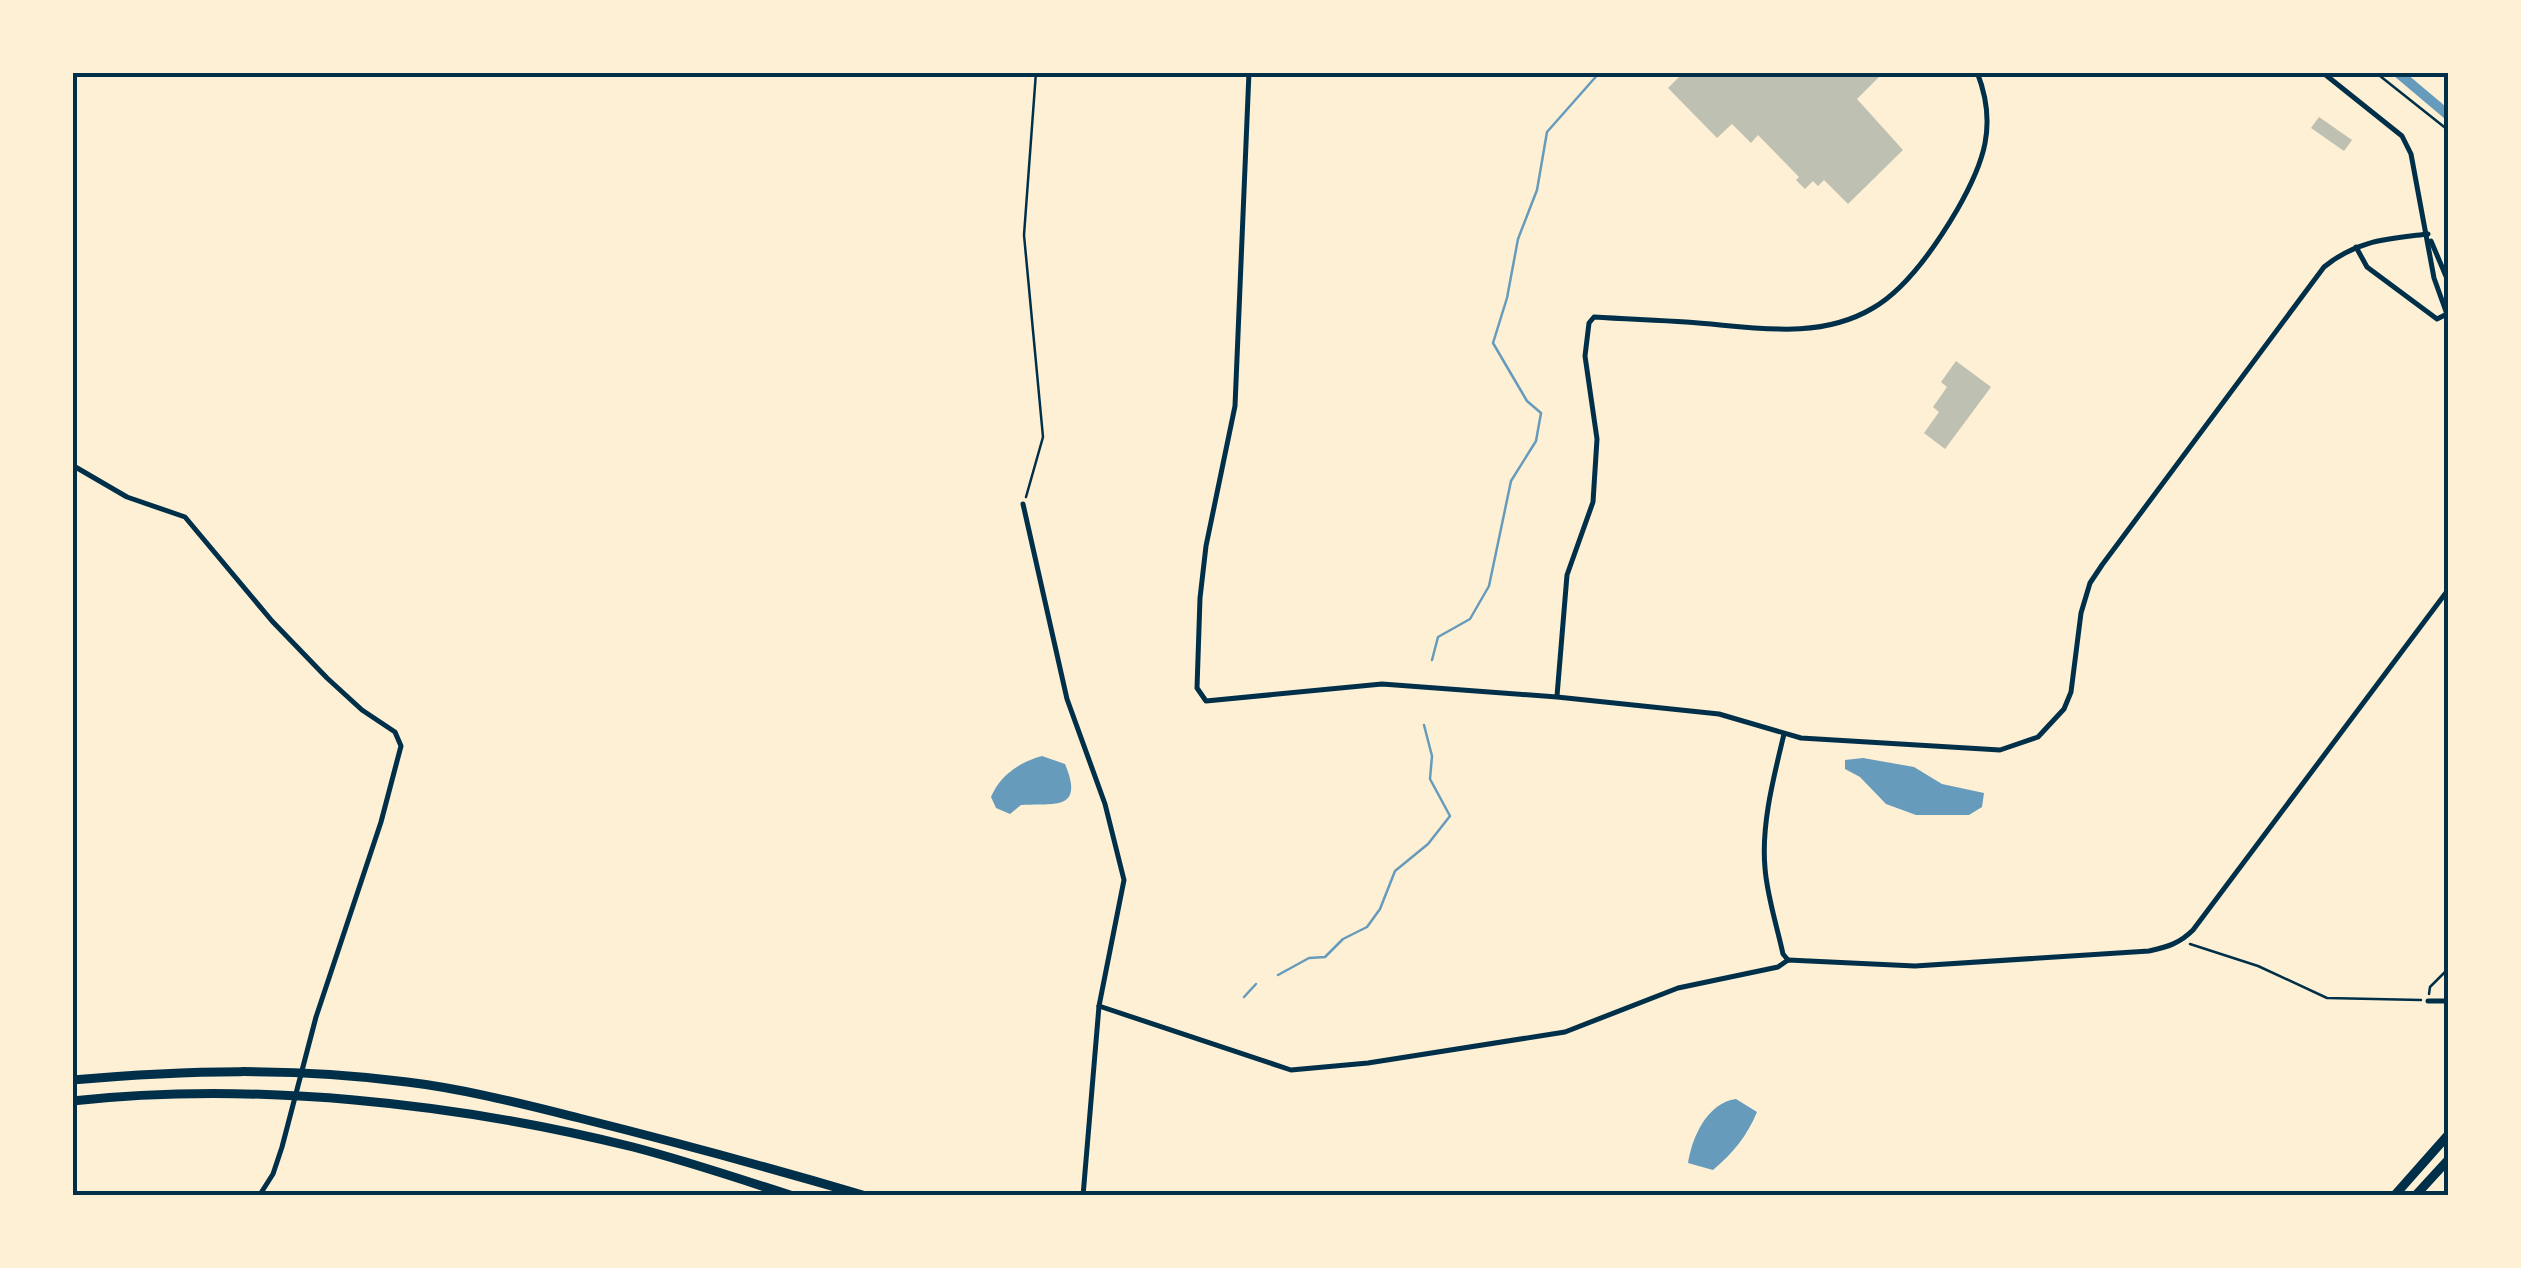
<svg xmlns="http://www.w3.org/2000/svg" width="2521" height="1268" font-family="'Titillium Web',sans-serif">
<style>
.water{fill:#669bbc}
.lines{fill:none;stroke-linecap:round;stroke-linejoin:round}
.stream{stroke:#669bbc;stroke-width:2.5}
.canal{stroke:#669bbc;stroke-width:10}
.building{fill:#bec0b2}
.path{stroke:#003049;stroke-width:2.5}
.minor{stroke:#003049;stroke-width:5}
.motorway{stroke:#003049;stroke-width:9}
.neatline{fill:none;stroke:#003049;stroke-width:4}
</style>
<rect width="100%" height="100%" fill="#fdf0d5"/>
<g class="water">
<path d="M1042 756 1065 764C1085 812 1053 803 1021 805L1010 814 996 808 991 797C1000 775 1020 762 1042 756Z"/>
<path d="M1863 758 1914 767 1942 784 1984 793 1982 807 1969 815H1916L1886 804 1860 777 1845 769V760Z"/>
<path d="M1736 1099 1757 1112C1747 1136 1733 1153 1713 1170L1688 1163C1692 1137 1707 1103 1736 1099Z"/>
</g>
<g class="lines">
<g class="stream">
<path d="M1432 660 1438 637 1470 619 1489 586 1511 481 1536 441 1541 413 1527 401 1493 343 1507 298 1518 239 1537 190 1547 132 1600 72"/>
<path d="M1278 975 1309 958 1325 957 1343 939 1367 927 1380 909 1395 871 1428 844 1450 816 1430 779 1432 756 1424 725"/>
<path d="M1244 997 1256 984"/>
</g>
<path class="canal" d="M2397 72 2448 115"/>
</g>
<g class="building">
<path d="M1684 72H1884L1857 99 1903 150 1848 204 1824 180 1818 186 1813 181 1805 189 1796 180 1799 177 1758 135 1751 143 1732 124 1717 138 1668 88Z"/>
<path d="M2319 117 2352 140 2344 151 2311 128Z"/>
<path d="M1956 361 1991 387 1945 449 1924 433 1939 412 1933 407 1947 387 1941 382Z"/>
</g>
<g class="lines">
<g class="path">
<path d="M2375 72 2448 130"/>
<path d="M1026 497 1043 437 1024 235 1036 72"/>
<path d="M2190 944 2258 966 2327 998 2421 1000"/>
<path d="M2429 994 2430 987 2448 969"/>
</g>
<g class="minor">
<path d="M1249 72 1235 406 1206 546 1200 598 1197 688 1206 701 1382 684 1557 697 1719 714 1801 738 2000 750 2038 737 2064 709 2071 692 2081 613 2090 583 2102 565 2324 267C2357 240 2387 239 2428 234"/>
<path d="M2322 72 2402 136 2411 154 2434 278 2448 317"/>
<path d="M2431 241 2448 281"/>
<path d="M2356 247 2367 267 2437 319 2447 314"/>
<path d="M72 465 127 497 185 517 272 621 327 678 362 710 395 732 401 746 381 822 316 1017 282 1147 273 1174 259 1196"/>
<path d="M1023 504 1067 699 1105 804 1124 880 1099 1006 1083 1196"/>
<path d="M1557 696 1567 575 1593 502 1597 439 1585 356 1589 323 1594 317C1625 319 1655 320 1686 322 1749 326 1816 342 1873 308 1908 288 1937 244 1957 210 1984 163 1998 125 1977 72"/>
<path d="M1784 734C1774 776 1761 824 1765 868 1767 896 1777 926 1783 954L1788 960"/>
<path d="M2428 1001H2448"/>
<path d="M1099 1006 1291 1070 1368 1063 1565 1032 1678 988 1778 967 1788 960 1915 966 2149 951C2168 947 2180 943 2193 930L2448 590"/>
</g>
<g class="motorway">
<path d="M72 1080C184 1070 296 1067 407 1082 465 1089 522 1104 579 1118 675 1142 771 1168 866 1196"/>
<path d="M72 1101C253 1081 457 1103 633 1147 687 1161 740 1179 793 1196"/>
<path d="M2394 1196 2448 1135"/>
<path d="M2415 1196 2448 1160"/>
</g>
</g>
<rect width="2521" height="1268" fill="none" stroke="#fdf0d5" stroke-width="150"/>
<rect x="75" y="75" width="2371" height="1118" class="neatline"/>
</svg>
